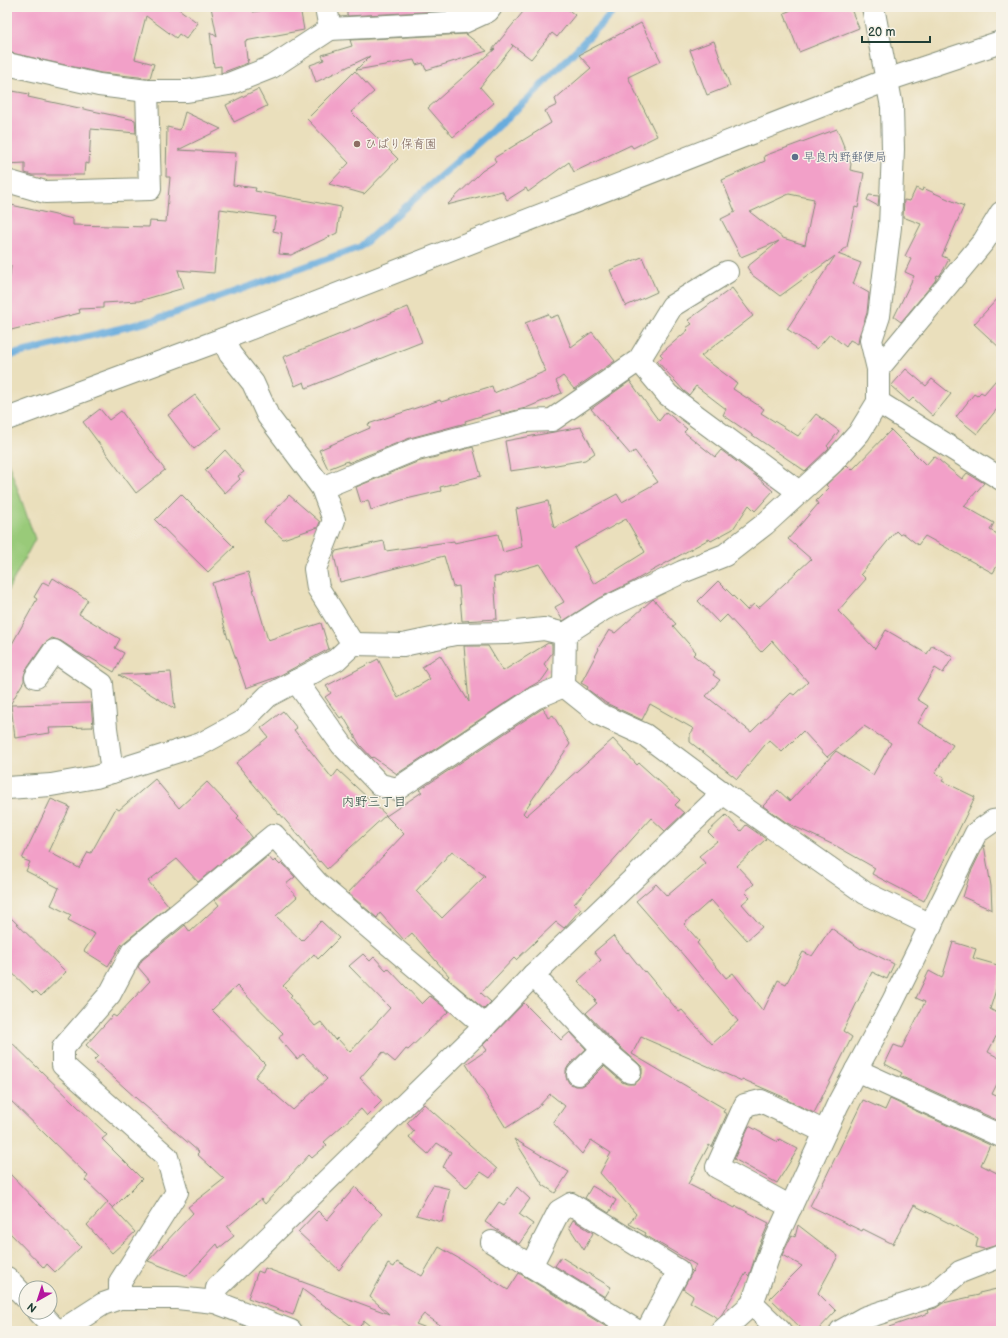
<svg xmlns="http://www.w3.org/2000/svg" width="1008" height="1338" font-family="'Balsamiq Sans','Klee One',sans-serif">
<style>
.green{fill:#99ca79;stroke:#5c8456}
.lines{fill:none;stroke-linecap:round;stroke-linejoin:round}
.stream{stroke:#68acdd;stroke-width:7}
.building{fill:#f2a0c8;fill-rule:evenodd}
.minor-casing{stroke:#848e78;stroke-width:24}
.minor{stroke:#fff;stroke-width:22}
.education-dot{fill:#8d6e63;stroke:#f7f3e8;stroke-width:1.5}
.service-dot{fill:#5c6f8a;stroke:#f7f3e8;stroke-width:1.5}
.labels{text-anchor:middle;dominant-baseline:central;stroke-width:3;stroke-linejoin:round;paint-order:stroke}
.education-label{font-size:12px;fill:#785e54;stroke:#f7f3e8;text-anchor:start}
.service-label{font-size:12px;fill:#4e5e75;stroke:#f7f3e8;text-anchor:start}
.neighbourhood-label{font-size:13px;fill:#1f3d34;stroke:#f7f3e8}
</style>
<rect width="100%" height="100%" fill="#f7f3e8"/>
<filter id="ink" filterUnits="userSpaceOnUse"><feTurbulence type="fractalNoise" baseFrequency=".025" numOctaves="2"/><feDisplacementMap in="SourceGraphic" scale="8" xChannelSelector="R" yChannelSelector="G"/><feConvolveMatrix kernelMatrix="1 2 1 2 8 2 1 2 1" color-interpolation-filters="sRGB"/></filter>
<filter id="wash" filterUnits="userSpaceOnUse"><feTurbulence type="fractalNoise" baseFrequency=".012" numOctaves="4" result="noise"/><feDisplacementMap in="SourceGraphic" scale="16" xChannelSelector="R" yChannelSelector="G"/><feGaussianBlur stdDeviation="0.9" result="paint"/><feColorMatrix in="noise" values="0 0 0 0 0 0 0 0 0 0 0 0 0 0 0 0 0 1.4 0 .05"/><feComposite in="paint" operator="in"/></filter>
<g filter="url(#wash)">
<rect width="100%" height="100%" fill="#eadfbc"/>
<path class="green" d="M7 459 35 539 7 592Z"/>
<g class="lines">
<path class="stream" d="M7 356 155 320 360 247 528 99 618 7"/>
</g>
<g id="blocks">
<g class="building">
<path d="M7 7H176L198 23 186 39 179 34 176 38 146 16 135 59 154 64 150 78H148L101 73 7 52Z"/>
<path d="M211 7H252L253 12 281 7H300L304 30 245 41 247 59 249 60H247L248 63 221 73V66L214 67 210 32 217 37Z"/>
<path d="M347 7H464L461 10 347 16Z"/>
<path d="M527 7H565L575 15 557 37 552 33 531 59 511 44 513 46 480 87 494 103 453 137 428 108 495 49 492 50Z"/>
<path d="M799 7H850L859 28 799 52 784 13Z"/>
<path d="M641 23 661 61 628 77 657 136 633 148 631 145 574 172 569 162 528 192 526 188 507 200 502 191 447 205 482 171 496 162 494 158 551 123 545 111 557 105 555 99 591 68 579 55Z"/>
<path d="M466 34 487 51 426 70 423 63 416 65 414 60 356 70 370 56 316 82 310 65 324 60 322 55 352 46 350 40Z"/>
<path d="M714 41 730 86 707 95 690 50Z"/>
<path d="M355 71 374 92 351 112 398 159 364 194 329 184 349 163 307 119Z"/>
<path d="M258 89 267 106 234 122 226 105Z"/>
<path d="M7 90 29 94 28 97 135 120 136 133 91 129 89 164 85 163 84 175H32L25 173V163L7 164Z"/>
<path d="M185 112 221 129 178 150 236 153 233 185 256 188 255 191 341 207 337 233 291 255 279 254 282 233 273 231 276 217 220 209 214 273 178 270 184 288 139 301 103 303V308L79 309 80 313 7 331V302L11 266H7V204L73 219V225L149 227 150 221 166 222 170 177H166L167 127 180 130Z"/>
<path d="M837 129 851 164 850 170 864 173 858 208 855 207 847 247 838 254 861 263 853 284 869 293 867 313 859 336 858 344 850 340 846 347 830 334 817 349 787 329 835 256 780 296 752 275 747 267 779 241 741 257 721 219 735 212 722 180 765 161 764 156ZM789 194 814 199 805 245 783 238 750 212Z"/>
<path d="M916 188 922 191 923 188 964 206 942 256 949 259 944 269 939 276 937 275 935 281 901 322 894 317 914 276 905 272 911 259 905 256 921 224 903 217 904 200 910 201Z"/>
<path d="M869 195 879 196 878 206 867 200Z"/>
<path d="M642 257 657 292 626 306 610 270Z"/>
<path d="M732 288 753 316 701 356 737 383 733 389 764 409 761 413 798 436 816 414 839 431 827 446 829 448 805 471 723 415 726 409 696 386 689 395 684 391 657 361 663 357 660 354 688 330 686 328 692 324 688 320Z"/>
<path d="M1001 295V349L974 324Z"/>
<path d="M408 307 422 342 306 388 304 382 295 386 283 357Z"/>
<path d="M548 314 550 318 558 315 571 347 592 332 615 361 574 389 563 376 556 381 562 393 526 408 501 414 500 410 465 421 466 423 410 438 348 463V461L328 469 319 450 370 428 368 424 440 400 441 402 492 386 494 393 546 371 543 366 525 323Z"/>
<path d="M906 369 926 386 932 379 951 394 933 416 913 398 909 402 891 386Z"/>
<path d="M1001 374V404L977 434 956 417 974 394 977 396 981 392 984 394Z"/>
<path d="M630 381 659 421 666 412 687 429 684 432 715 457 721 450 756 476 773 491 755 511 749 505 733 529 711 541 709 539 632 582 599 598 563 621 555 607 564 602 540 564 501 575V576L494 577 497 619 462 621 459 586 453 587 444 556 340 582 334 555 336 551 384 541 386 551 454 541V543L498 534 503 552 522 547 516 509 548 501 554 528 617 494 622 502 658 482 635 451 630 454 591 409ZM626 519 645 552 594 584 574 548Z"/>
<path d="M195 395 221 428 194 449 168 415Z"/>
<path d="M100 409 109 420 121 411 165 470 136 493 83 422Z"/>
<path d="M581 427 595 453 585 460 545 467V466L510 471 505 441Z"/>
<path d="M891 430 926 465 934 456 962 479 967 473 984 483 964 506 994 523 990 530 1001 536V559L993 573 925 536 918 545 903 533 900 535 896 531 861 574 866 579 838 611 875 649 886 630 927 654 932 645 953 657 943 673 935 668 917 699 928 706 918 723 953 745 935 773 944 778 942 781 975 797 924 901 872 874 875 868 838 847 787 823 763 806 778 790 790 801 836 751 873 775 891 743 864 726 827 757 803 731 782 752 769 740 737 779 690 742V734L694 729 650 704 642 720 606 703 587 689 588 687 581 683 599 649 598 648 609 630 615 633 653 599 676 624 673 626 696 652 693 655 715 672 713 675 720 680 706 696 751 732 791 693 794 695 808 682 772 641 761 652 727 615 719 623 698 601 718 581 747 610 754 604 758 608 811 559 788 539 818 504 816 501 829 488 826 485 847 465 852 470Z"/>
<path d="M473 447 481 476 440 487 441 491 402 500 371 510 368 500 361 503 356 487 417 462Z"/>
<path d="M225 450 244 472 238 476 240 479 225 493 205 470Z"/>
<path d="M181 494 234 547 208 572 155 520Z"/>
<path d="M289 495 320 522 318 527 283 539 264 522Z"/>
<path d="M248 572 268 640 321 623 329 649 277 677 246 688 229 639H228L212 583Z"/>
<path d="M53 578 88 600 79 614 120 639 115 648 124 653 114 672 89 657 88 658 79 653 61 641 52 638 44 644 26 670 24 676V681L7 710V653L37 599 34 597 43 582 49 585Z"/>
<path d="M548 643 552 644V653L544 664 549 670 542 680 528 688 397 774 373 757 372 758 360 745 343 716 340 718 325 697 331 693 326 686 378 659 398 698 430 679 422 667 440 655 469 702 464 646H488L503 671Z"/>
<path d="M171 672 175 709 119 675Z"/>
<path d="M91 703 93 727 49 728 50 733 15 738 11 705Z"/>
<path d="M543 708 548 718 553 715 570 744 523 813 526 816 613 739 637 765 639 763 680 800 675 805 684 813 665 831 651 818 574 904 581 909 565 927 564 928 556 922 516 960 514 958 481 993 491 1002 484 1009 447 978 449 976 412 933 404 940 380 913 377 918 348 893 404 834 386 816 422 792 419 790ZM452 851 485 876 442 918 416 891Z"/>
<path d="M283 711 297 728 294 730 332 778 338 770 386 815 327 869 320 861 319 862 304 844 305 843 280 814 279 815 236 763 268 737 261 728Z"/>
<path d="M155 779 179 808 207 782 239 816 237 818 252 837 198 882 177 859 148 881 169 906 121 945 108 966 84 951 95 934 68 920 71 915 51 905 59 888 26 871 30 862 22 859 51 799 70 807 49 852 79 868 88 852 91 853 116 808 119 810Z"/>
<path d="M726 815 741 831 746 825 766 839 737 866 754 884 745 892 750 897 742 904 762 927 747 940 711 900 684 924 699 941 697 943 726 978 733 973 763 1011 778 980 786 984 803 952 812 956 831 928 861 949 862 948 894 964 887 979 872 972 843 1031 852 1037 814 1113 787 1100 788 1099 742 1079V1081L641 1037 632 1054 725 1109 723 1112 727 1114 712 1147 709 1145 688 1184 735 1208 736 1206 769 1223 758 1248 749 1276 746 1273 722 1314 718 1318 690 1302 693 1296 683 1289 696 1265 645 1235 646 1233 629 1224 636 1214 600 1173 611 1153 591 1140 582 1154 553 1123 565 1106 550 1094 537 1108 506 1128 466 1064 487 1050 483 1045 524 1003 561 1040 570 1032 586 1049 569 1065 566 1070V1077L569 1083 575 1086H582L587 1083 604 1066 622 1082 627 1084H634L639 1080 642 1074V1067L638 1063 612 1040 586 1013 597 1003 594 1001 596 1000 578 981 601 960 594 952 613 936 627 953 628 952 644 972 645 971 679 1012 682 1010 712 1044 738 1021 685 957 636 901 656 884 667 896 705 863 699 856 717 841 708 832Z"/>
<path d="M984 845 991 886 992 910 963 897 970 874Z"/>
<path d="M268 856 273 862 275 860 280 865 282 863 295 877 286 884 297 897 276 916 302 941 321 921 339 938 318 959 314 954 283 986 292 995 290 997 315 1026 321 1022 335 1040 337 1038 350 1052 390 1008 349 966 363 954 370 961 374 957 386 970 388 968 422 1004 430 996 449 1011 408 1050 406 1049 395 1062 383 1052 360 1078 382 1101 367 1116 361 1109 324 1142 327 1145 312 1158 309 1155 265 1204 261 1199 227 1227 234 1236 219 1248 217 1244 187 1276 148 1261 193 1213 188 1207 224 1179 197 1154 199 1152 136 1098 94 1060 98 1056 86 1045 113 1015 116 1017 150 981 138 967 142 960 185 925 190 932 219 905 215 900ZM237 986 283 1033 279 1038 297 1059 303 1054 327 1079 293 1110 255 1077 265 1064 212 1010Z"/>
<path d="M7 914 66 972 41 996 36 991 33 993 7 968Z"/>
<path d="M953 942 976 949 973 958 1001 966V974L990 1009 1001 1015V1027L988 1052 1001 1059V1076L992 1094 1001 1098V1117L999 1121 900 1076 902 1073 885 1064 894 1045 902 1048 925 1002 916 998 929 971 942 978Z"/>
<path d="M7 1038 107 1135 102 1139 142 1179 113 1208 109 1204 135 1232 112 1253 87 1225 108 1202 85 1180 88 1176 7 1097Z"/>
<path d="M890 1099 990 1145 981 1165 1001 1175V1244L984 1249 976 1247 978 1238 914 1205 893 1244 863 1229 862 1231 810 1206 820 1186 821 1187 863 1100 885 1110Z"/>
<path d="M424 1104 497 1169 490 1178 481 1172 466 1188 443 1167 451 1152 437 1143 428 1154 409 1137 414 1131 407 1123Z"/>
<path d="M749 1126 778 1142 779 1139 798 1149 777 1183 734 1159Z"/>
<path d="M514 1139 569 1172 555 1193 543 1185Z"/>
<path d="M7 1171 81 1247 55 1272 47 1264 44 1268 7 1230Z"/>
<path d="M433 1185 450 1189 442 1222 416 1215Z"/>
<path d="M592 1186 616 1200 609 1213 585 1198Z"/>
<path d="M355 1187 382 1214 339 1270 298 1232 318 1211 327 1220Z"/>
<path d="M517 1187 530 1199 519 1214 533 1224 519 1244 485 1222 499 1202 504 1205Z"/>
<path d="M573 1220 593 1233 584 1250 569 1227Z"/>
<path d="M798 1225 838 1256 818 1293 836 1311 817 1331H804L770 1298 802 1266 782 1255 792 1235 795 1237Z"/>
<path d="M439 1247 465 1262 508 1290 519 1273 613 1331H449L424 1314 416 1324 429 1329 428 1331H376L364 1321 357 1330 302 1289 293 1315 248 1298 258 1271 263 1273 265 1268 389 1314 370 1297 388 1264 394 1267 397 1262 422 1276Z"/>
<path d="M561 1257 611 1287 605 1297 555 1266Z"/>
<path d="M1001 1288V1331H886V1328L929 1313 928 1310 936 1308 943 1303 979 1295V1293Z"/>
</g>
</g>
</g>
<g filter="url(#ink)">
<use href="#blocks" fill-opacity="0" stroke="#848e78" stroke-width="1"/>
<g class="lines">
<defs>
<g id="minor">
<path d="M873 7 892 107 893 149 890 227 879 316 871 340 878 369V402L859 433 833 462 765 524 725 555 682 572 604 609 565 634 564 686 599 714 645 735 723 793 865 893 931 925"/>
<path d="M330 29 464 22 488 11 491 7"/>
<path d="M7 64 99 85 147 91 150 189 45 192 7 181"/>
<path d="M147 91H187L229 84 272 67 330 29 326 7"/>
<path d="M639 360 668 395 799 492"/>
<path d="M878 369 984 241 1001 213"/>
<path d="M878 402 1001 479"/>
<path d="M7 419 223 339 887 80 1001 42"/>
<path d="M322 488 413 450 524 421 552 420 639 360 672 306 727 272"/>
<path d="M353 644 403 645 455 634 507 633 544 629 565 634"/>
<path d="M36 677 54 651 102 684 106 728 112 772"/>
<path d="M296 681 342 745 380 785 397 789 535 698 564 686"/>
<path d="M7 788 51 785 96 777 201 744 243 721 268 696 336 660 353 644 318 588 315 569 334 520 322 488 268 416 253 383 230 354 223 339"/>
<path d="M533 975 603 1049"/>
<path d="M856 1070 1001 1136"/>
<path d="M578 1074 603 1049 630 1072"/>
<path d="M791 1207 717 1167 745 1105 761 1101 825 1132"/>
<path d="M492 1242 637 1331"/>
<path d="M531 1266 559 1211 571 1204 679 1271 647 1331"/>
<path d="M7 1278 26 1298"/>
<path d="M120 1298V1282L177 1192 167 1157 63 1065V1048L110 994 132 952 274 835 318 884 485 1026"/>
<path d="M215 1302 217 1288 485 1026 533 975 723 793"/>
<path d="M752 1304 780 1331"/>
<path d="M39 1312 57 1331"/>
<path d="M61 1331 103 1304 120 1298H177L215 1302 291 1331"/>
<path d="M722 1331 752 1304 770 1252 838 1104 892 1003 976 833 993 821 1001 820"/>
<path d="M841 1331 864 1318 932 1296 960 1272 1001 1256"/>
</g>
</defs>
<use href="#minor" class="minor-casing"/>
<use href="#minor" class="minor"/>
</g>
</g>
<circle class="education-dot" cx="357" cy="144" r="4"/>
<circle class="service-dot" cx="795" cy="157" r="4"/>
<g class="labels">
<g class="education-label">
<text x="365" y="144">ひばり保育園</text>
</g>
<g class="service-label">
<text x="803" y="157">早良内野郵便局</text>
</g>
<g class="neighbourhood-label">
<text x="374" y="802">内野三丁目</text>
</g>
</g>
<rect width="1008" height="1338" fill="none" stroke="#f7f3e8" stroke-width="24"/>
<g transform="translate(38 1300) rotate(219)"><circle r="19" fill="#f7f3e8" stroke="#a1aaa0"/>
<path d="M0-3L7 15L0 10L-7 15Z" fill="#b5179e"/>
<text y="-6" font-size="11" font-weight="bold" text-anchor="middle" fill="#1f3d34">N</text>
</g>
<path d="M862 36v6h68v-6" fill="none" stroke="#1f3d34" stroke-width="2"/>
<text x="868" y="36" font-size="12" fill="#1f3d34" stroke="#f7f3e8" stroke-width="3" paint-order="stroke">20 m</text>
</svg>
